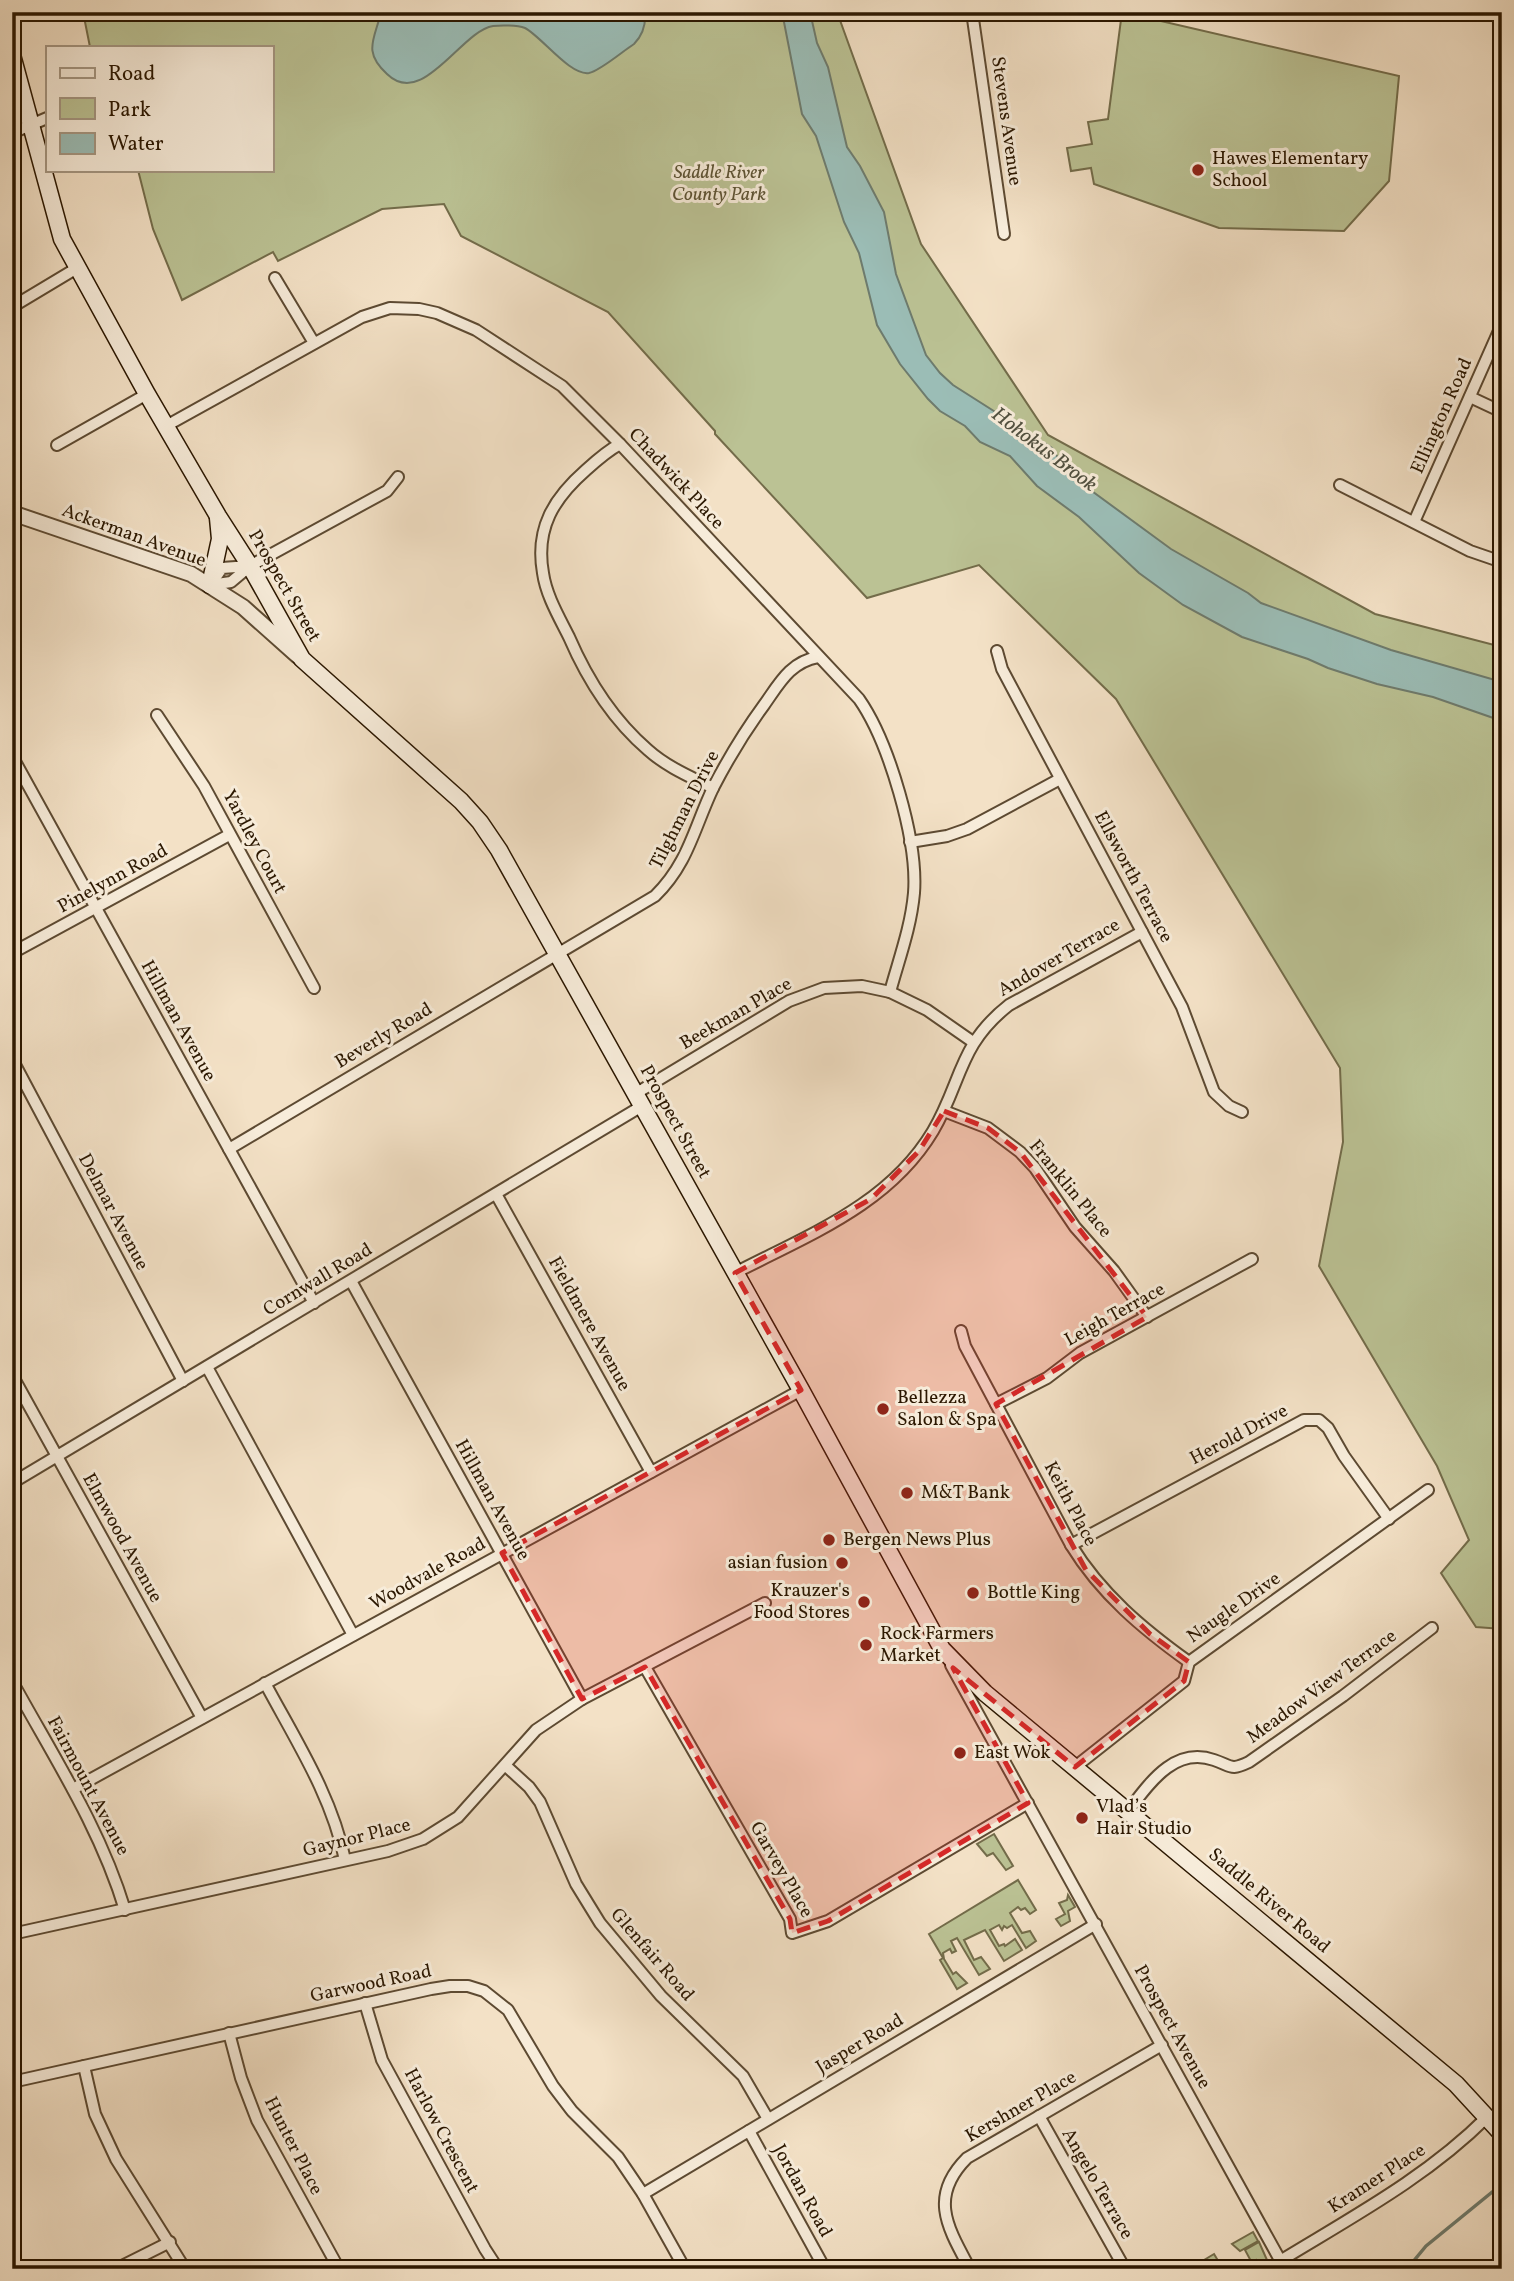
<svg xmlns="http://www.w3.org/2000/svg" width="1514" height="2281" font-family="Vollkorn,serif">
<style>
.green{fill:#bbc294;stroke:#736c4a;stroke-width:2}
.water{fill:#9bbdb6;stroke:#6e7b6d;stroke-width:2}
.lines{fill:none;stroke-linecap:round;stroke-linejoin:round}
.stream{stroke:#6e7b6d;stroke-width:3.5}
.minor-casing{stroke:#5d4a32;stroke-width:14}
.tertiary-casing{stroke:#5d4a32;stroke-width:18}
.secondary-casing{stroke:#2b1700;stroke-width:19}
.minor{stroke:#f7ecda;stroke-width:10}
.tertiary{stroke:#f7ecda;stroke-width:14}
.secondary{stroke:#f7ecda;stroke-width:16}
.marked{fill:#d62828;fill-opacity:0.2;stroke:#d62828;stroke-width:5;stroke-dasharray:14 9;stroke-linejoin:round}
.poi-dot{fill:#8f2418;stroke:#f7ecda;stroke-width:2.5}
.labels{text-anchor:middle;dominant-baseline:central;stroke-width:6;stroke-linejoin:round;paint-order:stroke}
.street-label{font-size:19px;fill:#2b1700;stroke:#f7ecda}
.poi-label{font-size:19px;fill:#2b1700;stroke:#f7ecda;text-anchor:start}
.park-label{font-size:19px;font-style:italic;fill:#5d5334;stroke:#f7ecda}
.water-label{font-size:21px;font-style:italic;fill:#525140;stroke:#f7ecda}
</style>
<rect width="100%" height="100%" fill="#f3e1c6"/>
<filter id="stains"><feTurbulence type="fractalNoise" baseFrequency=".00286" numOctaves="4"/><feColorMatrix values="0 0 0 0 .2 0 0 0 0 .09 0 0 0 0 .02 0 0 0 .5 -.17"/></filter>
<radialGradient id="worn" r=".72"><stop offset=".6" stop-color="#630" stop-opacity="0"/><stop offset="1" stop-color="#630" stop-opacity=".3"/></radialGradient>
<g class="green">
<path d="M83 12H837L921 244 1048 435 1375 614 1502 647V1629L1476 1627 1441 1573 1469 1540 1437 1466 1319 1266 1343 1142 1340 1068 1116 699 979 565 867 598 715 434V431L608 312 461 236 444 204 382 209 278 261 273 252 182 300 153 229 138 170H271V47H90Z"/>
<path d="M1122 12 1399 76 1389 181 1344 231 1219 228 1094 184 1091 168 1071 171 1067 148 1092 144 1088 122 1108 119Z"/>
<path d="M994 1834 1013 1866 1006 1870 993 1853 987 1856 977 1844Z"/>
<path d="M1018 1880 1036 1910 1030 1914 1025 1908 1021 1910 1018 1907 1010 1913 1022 1933 1030 1931 1036 1941 1026 1948 1012 1925 1007 1928 1004 1926 1002 1930 999 1925 990 1930 999 1946 1004 1944 1005 1946 1015 1939 1022 1950 1004 1961 985 1930 964 1940 974 1960 981 1957 990 1969 979 1975 957 1938 951 1941 956 1951 952 1953 950 1949 943 1953 944 1959 953 1974 956 1972 967 1983 957 1989 940 1960 943 1958 929 1934Z"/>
<path d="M1068 1895 1075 1907 1068 1911 1070 1921 1061 1926 1056 1919 1065 1914 1059 1903 1067 1900Z"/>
<path d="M1253 2232 1258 2241 1240 2251 1232 2244Z"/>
<path d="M1259 2242 1271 2269H1261L1256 2260 1252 2263 1245 2250Z"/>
<path d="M1214 2254 1223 2269H1203L1199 2263Z"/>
</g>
<g class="water">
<path d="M381 12H645C646 24 642 36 634 44 623 51 600 71 589 73 570 76 542 37 525 28 517 25 501 25 493 26 461 31 423 109 387 74 362 51 375 39 381 12Z"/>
<path d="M782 12H810L817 43 828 67 847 147 860 166 884 212 896 274 926 355 940 373 953 385 1052 448 1060 461 1085 486 1171 549 1248 593 1261 603 1391 650 1502 682V721L1433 697 1377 684 1328 668 1308 659 1242 637 1183 605 1139 573 1079 517 1037 486 1010 456 980 442 965 426 940 411 928 399 900 364 877 325 859 253 844 222 816 136 802 114Z"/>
</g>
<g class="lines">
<path class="stream" d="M1407 2269 1426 2246 1502 2184"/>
<defs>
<g id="minor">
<path d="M972 12 1004 234"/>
<path d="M1495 12 1502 22"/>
<path d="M12 133 47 118"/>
<path d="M275 278 314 343"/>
<path d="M12 307 77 268"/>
<path d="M1470 397 1502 412"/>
<path d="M166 426 362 317 390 308 419 309 437 313 476 330 562 386 620 444 859 699C889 742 918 841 914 893 911 927 899 959 890 992"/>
<path d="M620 444C607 451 597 460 586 470 554 498 535 528 543 573 546 595 559 617 569 637 588 681 612 719 648 750 667 767 691 777 713 788"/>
<path d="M57 445 147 394"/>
<path d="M1340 485 1470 551 1502 562"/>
<path d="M1414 522 1502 324"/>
<path d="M214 580 222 568 250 566"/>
<path d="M210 585 231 582 250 566 387 491 398 477"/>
<path d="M997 651 1002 669 1182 1007 1214 1092 1229 1106 1242 1112"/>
<path d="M157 715 204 786 314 988"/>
<path d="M12 756 314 1303"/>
<path d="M910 842 947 836 967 829 1060 779"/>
<path d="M12 953 229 835"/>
<path d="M12 1059 183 1381"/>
<path d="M635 1094 789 1001 824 988 862 986 890 992 927 1010 973 1042"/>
<path d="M944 1111 988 1128 1020 1152 1035 1168 1075 1227 1114 1271 1147 1317"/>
<path d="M229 1149 655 896C688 864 694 828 713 788 728 759 745 731 764 705 779 684 790 662 818 657"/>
<path d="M496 1194 651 1472"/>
<path d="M735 1273C808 1235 889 1205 933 1131 962 1082 958 1045 1009 1005L1142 932"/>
<path d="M351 1281 582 1699"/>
<path d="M961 1331 965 1346 1071 1545C1101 1594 1143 1629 1189 1662"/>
<path d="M207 1367 353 1635"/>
<path d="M12 1375 202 1718"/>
<path d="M996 1404 1047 1378 1080 1353 1252 1259"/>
<path d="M12 1483 642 1106"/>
<path d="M1071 1545 1304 1420H1319L1328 1428 1344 1456 1389 1519"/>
<path d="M951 1665 1285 2269"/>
<path d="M645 1667 790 1919 792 1933 828 1921 1028 1803"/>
<path d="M12 1681C53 1756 100 1827 125 1910"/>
<path d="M265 1683C296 1741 332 1796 345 1860"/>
<path d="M506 1766 529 1787 540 1802 576 1884 600 1923 661 1996 743 2076 768 2119"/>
<path d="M1075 1767 1184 1681 1189 1662 1428 1490"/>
<path d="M73 1789 801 1390"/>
<path d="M1128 1811C1149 1784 1174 1746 1214 1760 1232 1766 1230 1771 1249 1762L1343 1696 1432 1628"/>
<path d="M12 1934 388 1851 423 1839 458 1817 536 1730 582 1699 765 1603"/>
<path d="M365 2003 382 2060 485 2249 498 2269"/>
<path d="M229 2033 241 2078 257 2120 339 2269"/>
<path d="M84 2066 95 2114 116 2159 185 2269"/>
<path d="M12 2082 431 1989 450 1986H468L484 1991 508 2010 553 2086 572 2111 618 2157 643 2194 685 2269"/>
<path d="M1039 2116 1125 2269"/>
<path d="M749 2131 825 2269"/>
<path d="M643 2194 1096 1924"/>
<path d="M1280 2261C1352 2217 1427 2177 1487 2117"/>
<path d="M116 2269 170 2242"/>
<path d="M970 2269C948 2228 928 2197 967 2158L1162 2045"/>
</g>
<path id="tertiary" d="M12 513 191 574 243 607 298 656"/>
<g id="secondary">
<path d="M12 55 62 239 147 394 218 516 250 566 302 659 461 801 480 822 499 850 801 1390 942 1649 985 1693 1456 2084 1502 2134"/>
<path d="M210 585 220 539 218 518"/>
</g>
</defs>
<use href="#minor" class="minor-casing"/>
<use href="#tertiary" class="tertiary-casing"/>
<use href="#secondary" class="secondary-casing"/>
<use href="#minor" class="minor"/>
<use href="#tertiary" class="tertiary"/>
<use href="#secondary" class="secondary"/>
</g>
<path class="marked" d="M944 1111 988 1128 1020 1152 1147 1317 996 1404 1086 1570 1150 1634 1189 1662 1184 1681 1075 1767 953 1668 1028 1803 828 1921 792 1933 790 1919 645 1667 582 1699 502 1553 801 1390 735 1273 871 1199 919 1151Z"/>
<g class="poi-dot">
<circle cx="1198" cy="170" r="7"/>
<circle cx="883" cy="1409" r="7"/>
<circle cx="907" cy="1493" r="7"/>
<circle cx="829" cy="1540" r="7"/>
<circle cx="842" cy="1563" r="7"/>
<circle cx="973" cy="1593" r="7"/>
<circle cx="864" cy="1602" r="7"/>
<circle cx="866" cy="1645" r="7"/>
<circle cx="960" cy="1753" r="7"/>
<circle cx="1082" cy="1818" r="7"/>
</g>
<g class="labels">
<g class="street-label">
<text transform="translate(1006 121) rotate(82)">Stevens Avenue</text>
<text transform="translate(1442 416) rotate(-66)">Ellington Road</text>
<text transform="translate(676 479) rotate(47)">Chadwick Place</text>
<text transform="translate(134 536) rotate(20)">Ackerman Avenue</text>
<text transform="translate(284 586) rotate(60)">Prospect Street</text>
<text transform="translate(685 810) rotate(-63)">Tilghman Drive</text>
<text transform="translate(254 842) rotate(62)">Yardley Court</text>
<text transform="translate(1133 877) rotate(62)">Ellsworth Terrace</text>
<text transform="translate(113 879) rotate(-29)">Pinelynn Road</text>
<text transform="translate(1059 958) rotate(-30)">Andover Terrace</text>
<text transform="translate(736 1014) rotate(-30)">Beekman Place</text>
<text transform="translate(178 1021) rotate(61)">Hillman Avenue</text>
<text transform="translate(384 1036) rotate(-31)">Beverly Road</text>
<text transform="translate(675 1122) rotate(61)">Prospect Street</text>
<text transform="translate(1070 1189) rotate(51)">Franklin Place</text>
<text transform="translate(113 1212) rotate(62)">Delmar Avenue</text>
<text transform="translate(318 1280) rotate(-31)">Cornwall Road</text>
<text transform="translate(1115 1315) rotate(-29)">Leigh Terrace</text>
<text transform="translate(589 1324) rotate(61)">Fieldmere Avenue</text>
<text transform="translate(1239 1435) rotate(-28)">Herold Drive</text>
<text transform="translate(492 1500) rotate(61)">Hillman Avenue</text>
<text transform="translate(1070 1504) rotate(62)">Keith Place</text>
<text transform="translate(122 1538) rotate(61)">Elmwood Avenue</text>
<text transform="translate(428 1574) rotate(-29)">Woodvale Road</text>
<text transform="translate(1234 1608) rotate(-35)">Naugle Drive</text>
<text transform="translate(1322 1687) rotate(-36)">Meadow View Terrace</text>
<text transform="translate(88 1786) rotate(62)">Fairmount Avenue</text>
<text transform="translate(357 1838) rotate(-14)">Gaynor Place</text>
<text transform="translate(781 1870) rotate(60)">Garvey Place</text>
<text transform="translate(1269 1901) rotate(40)">Saddle River Road</text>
<text transform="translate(652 1955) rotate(49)">Glenfair Road</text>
<text transform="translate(371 1984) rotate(-12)">Garwood Road</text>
<text transform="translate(1172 2027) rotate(61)">Prospect Avenue</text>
<text transform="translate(860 2044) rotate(-31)">Jasper Road</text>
<text transform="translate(1021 2107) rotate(-30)">Kershner Place</text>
<text transform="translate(441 2131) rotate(62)">Harlow Crescent</text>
<text transform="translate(293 2146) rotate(63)">Hunter Place</text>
<text transform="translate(1377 2179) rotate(-33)">Kramer Place</text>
<text transform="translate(1097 2184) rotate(60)">Angelo Terrace</text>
<text transform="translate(802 2191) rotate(61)">Jordan Road</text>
</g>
<g class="poi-label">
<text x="1212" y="159">Hawes Elementary<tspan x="1212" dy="22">School</tspan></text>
<text x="897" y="1398">Bellezza<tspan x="897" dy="22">Salon &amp; Spa</tspan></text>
<text x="921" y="1493">M&amp;T Bank</text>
<text x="843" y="1540">Bergen News Plus</text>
<text x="828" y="1563" text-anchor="end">asian fusion</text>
<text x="850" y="1591" text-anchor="end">Krauzer's<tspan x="850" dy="22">Food Stores</tspan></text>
<text x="987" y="1593">Bottle King</text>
<text x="880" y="1634">Rock Farmers<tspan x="880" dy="22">Market</tspan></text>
<text x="974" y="1753">East Wok</text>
<text x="1096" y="1807">Vlad’s<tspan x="1096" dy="22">Hair Studio</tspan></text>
</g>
<g class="park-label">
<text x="719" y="173">Saddle River<tspan x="719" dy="22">County Park</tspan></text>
</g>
<g class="water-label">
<text transform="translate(1044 450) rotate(37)">Hohokus Brook</text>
</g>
</g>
<rect width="1514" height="2281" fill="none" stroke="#f3e1c6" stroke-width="42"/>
<rect x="14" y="14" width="1486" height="2253" fill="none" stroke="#2b1700" stroke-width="3.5"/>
<rect x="21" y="21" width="1472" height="2239" fill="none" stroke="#2b1700" stroke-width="2"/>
<rect x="46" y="46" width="228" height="126" fill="#f7ecda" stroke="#a59783" stroke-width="2"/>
<rect x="60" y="68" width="35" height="10" fill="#f7ecda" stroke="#a59783" stroke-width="2"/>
<text x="108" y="80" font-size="21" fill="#2b1700">Road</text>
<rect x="60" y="98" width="35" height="21" fill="#bbc294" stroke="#a59783" stroke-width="2"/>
<text x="108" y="116" font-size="21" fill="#2b1700">Park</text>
<rect x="60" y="133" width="35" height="21" fill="#9bbdb6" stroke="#a59783" stroke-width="2"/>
<text x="108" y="150" font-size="21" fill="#2b1700">Water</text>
<rect width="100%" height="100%" filter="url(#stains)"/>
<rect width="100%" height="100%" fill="url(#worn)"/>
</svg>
